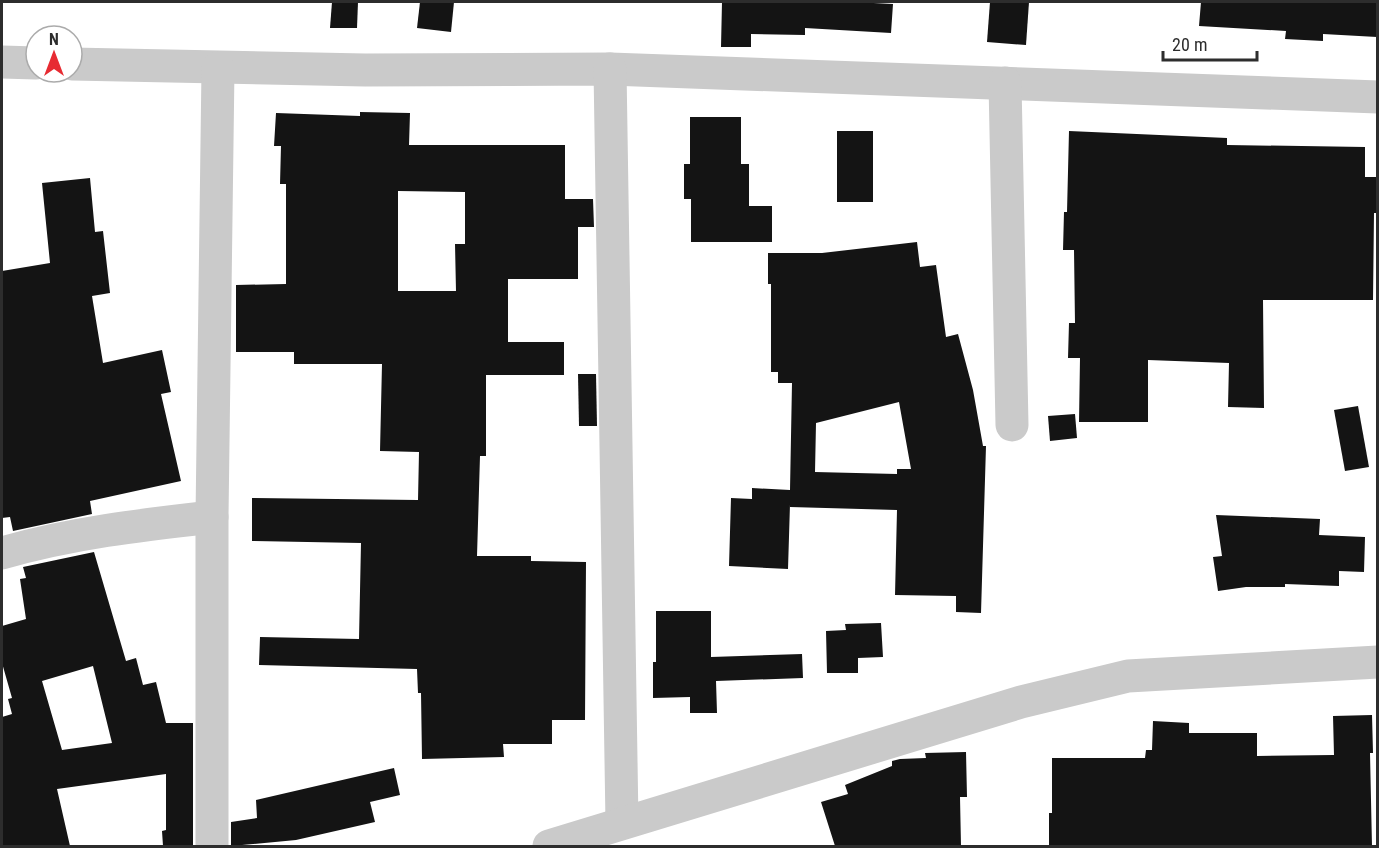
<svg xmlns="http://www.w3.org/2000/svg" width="1379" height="848" font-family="'Roboto Condensed',sans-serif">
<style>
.building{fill:#141414;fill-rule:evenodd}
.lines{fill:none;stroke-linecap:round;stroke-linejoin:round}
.minor{stroke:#cacaca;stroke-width:33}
</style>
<rect width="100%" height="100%" fill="#fff"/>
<g class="building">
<path d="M332 2H358L357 28H330Z"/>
<path d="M420 2H454L451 32 417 28Z"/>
<path d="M722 2H854L893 4 891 33 805 28V35L751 34V47H721Z"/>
<path d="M990 2H1029L1026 45 987 42Z"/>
<path d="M1201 2H1377V37L1323 34V41L1285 39 1286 31 1199 26Z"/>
<path d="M360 112 410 113 409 145H565V199H593L594 227H578V279H508V342H564V375H486V456H480L477 556H531V561L586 562 585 720H552V744H503L504 757 422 759 421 693H418L417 669 259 665 260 637 359 639 361 543 252 541V498L418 500 419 452 380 451 382 364H294V352H236V285L286 284V184H280L281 146H274L276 113 360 116ZM398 191 465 192V244H455L456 291H398Z"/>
<path d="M690 117H741V164H749V206H772V242H691V199H684V164H690Z"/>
<rect x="837" y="131" width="36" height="71"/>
<path d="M1069 131 1227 138V145L1365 147V177H1377V213H1374L1373 300H1263L1264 408 1228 407 1229 363 1148 360V422H1079L1080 358H1068L1069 323H1075L1074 250H1063L1064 212H1067Z"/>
<path d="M90 178 95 232 103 231 110 293 92 296 103 363 162 350 171 392 161 394 181 481 90 501 92 514 13 531 10 517 2 518V271L50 263 42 183Z"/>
<path d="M917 242 920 267 936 265 946 337 958 334 973 390 983 446H986L981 613 956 612V596L895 595 897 510 790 507V504L788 569 729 566 731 498 752 499V488L790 490 792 383H778V372H771V284H768V253H822ZM899 402 911 469H897V474L815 472 816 423Z"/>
<path d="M578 374H596L597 426H579Z"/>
<path d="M1358 406 1369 467 1345 471 1334 410Z"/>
<path d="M1075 414 1077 438 1050 441 1048 416Z"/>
<path d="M1216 515 1320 519 1319 535 1365 537 1364 572 1339 571V586L1285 584V587H1246L1218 591 1213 557 1222 556Z"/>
<path d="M94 552 126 661 136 658 143 685 156 682 166 723H193V846H163L162 831 166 830V774L57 789 70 846H2V717L12 714 8 699 12 698 2 663V626L26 619 20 579 26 578 23 567ZM93 666 112 743 62 750 42 681Z"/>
<path d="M656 611H711V657L802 654 803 678 716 681 717 713H690V697L653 698V662H656Z"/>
<path d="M881 623 883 657 858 658V673H827L826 631 846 630 845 624Z"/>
<path d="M1372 715 1373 753H1370L1372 846H1049V813H1052V758H1145L1146 750H1152L1153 721 1189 723V733H1257V756L1334 755 1333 716Z"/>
<path d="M966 752 967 797H960L961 846H835L821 802 848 794 845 785 892 766V761L900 759 926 758 925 753Z"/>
<path d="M394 768 400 795 370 802 375 822 296 840 231 846V822L257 818 256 800Z"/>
</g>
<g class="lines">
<g class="minor">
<path d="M2 62 36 63"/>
<path d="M72 64 365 70 610 69 1378 97"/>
<path d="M610 69 622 823"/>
<path d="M1005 83 1012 425"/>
<path d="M2 553C71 533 141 525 212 517"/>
<path d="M212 846V517L218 68"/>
<path d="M549 846 1021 702 1128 676 1378 662"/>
</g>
</g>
<rect width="1379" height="848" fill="none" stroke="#2d2d2d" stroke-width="6"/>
<g transform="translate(54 54)"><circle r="28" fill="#ffffff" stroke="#ababab" stroke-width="1.5"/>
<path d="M0-4.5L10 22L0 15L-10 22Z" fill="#e72b32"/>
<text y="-9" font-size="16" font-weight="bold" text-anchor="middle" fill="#2d2d2d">N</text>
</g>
<path d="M1163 51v9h94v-9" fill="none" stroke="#2d2d2d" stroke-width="3"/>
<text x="1172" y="51" font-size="18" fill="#2d2d2d" stroke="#ffffff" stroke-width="4.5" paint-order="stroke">20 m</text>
</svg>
